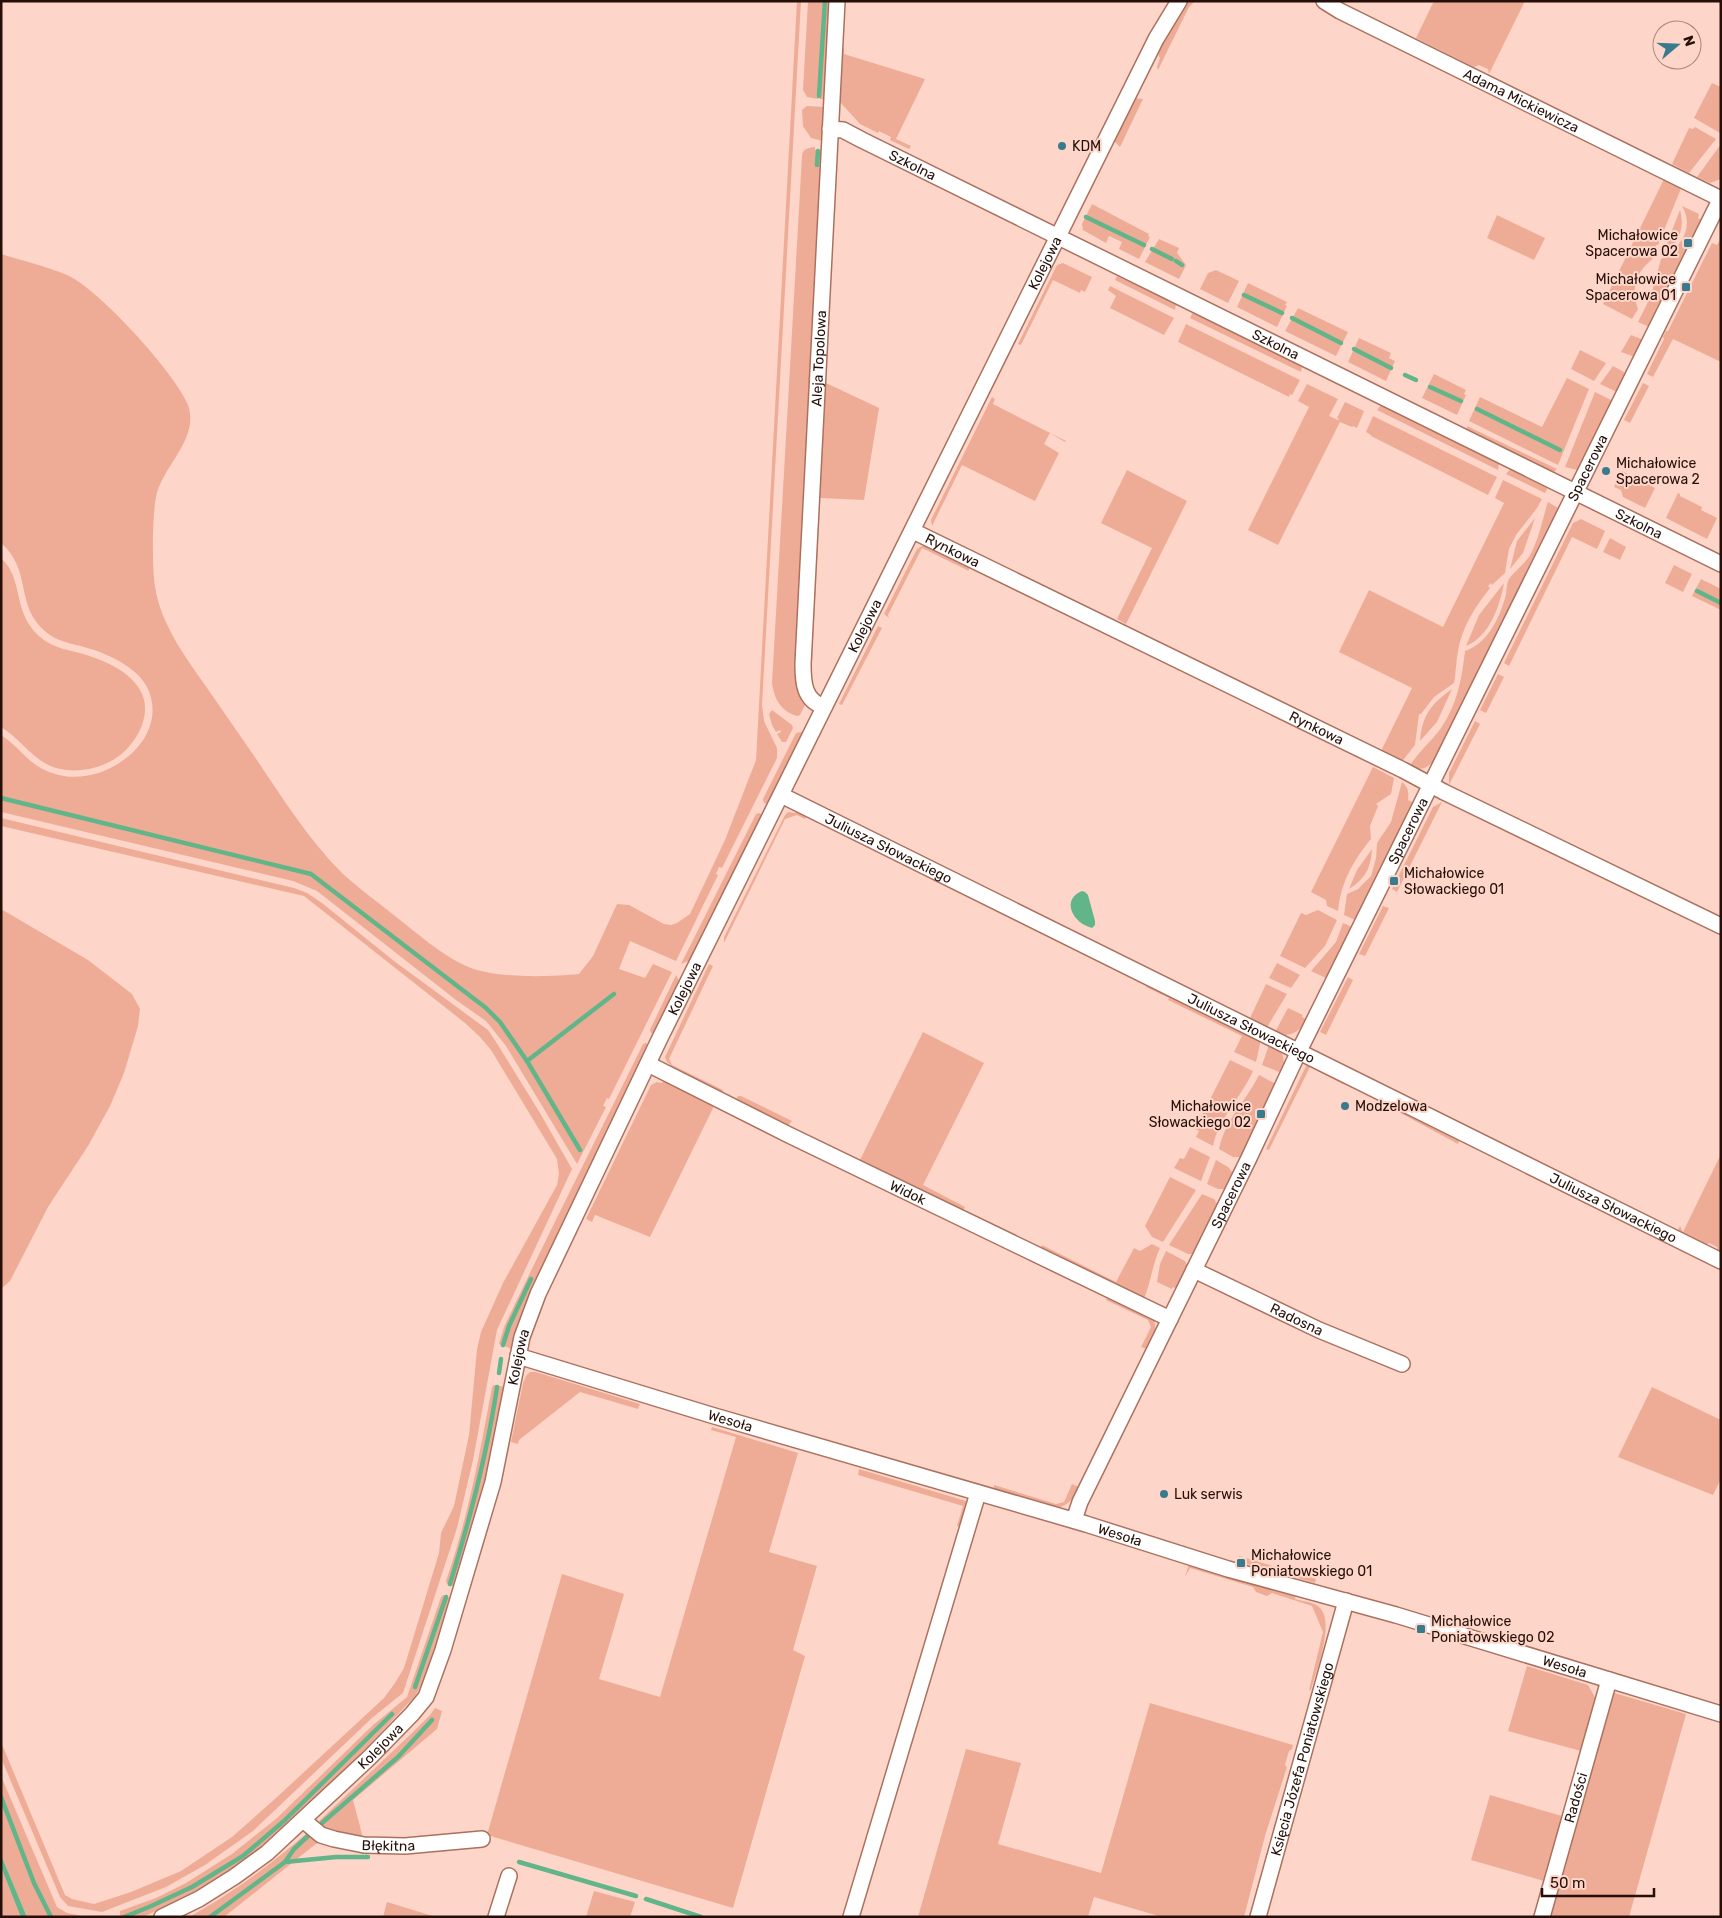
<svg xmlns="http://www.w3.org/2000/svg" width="1722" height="1918" font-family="Rubik,sans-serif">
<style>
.green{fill:#eeac96}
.water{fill:#61b589}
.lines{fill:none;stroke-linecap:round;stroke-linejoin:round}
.stream{stroke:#61b589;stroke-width:4.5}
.street-casing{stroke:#ac715e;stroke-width:18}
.street{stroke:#fff;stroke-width:15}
.poi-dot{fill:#397a8c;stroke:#fed6c9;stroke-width:2}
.labels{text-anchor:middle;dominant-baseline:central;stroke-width:4;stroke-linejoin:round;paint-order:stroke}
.street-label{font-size:14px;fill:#250f08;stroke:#fed6c9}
.poi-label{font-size:14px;fill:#250f08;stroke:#fed6c9;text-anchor:start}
</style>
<rect width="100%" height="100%" fill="#fed6c9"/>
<g class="green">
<path d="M797 1H801L762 705 764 721 777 748V758L722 868 719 867 716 874 718 875 676 961 630 941 619 969 645 978 653 964 672 972 609 1099 607 1098 603 1106 606 1107 577 1164 506 1046 486 1021 456 1000 317 891 293 881 1 812V735C24 750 29 768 59 775 107 787 172 738 147 687 136 666 106 653 84 647 71 643 57 642 46 632 14 606 33 571 1 543V254C23 261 46 266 67 275 98 288 176 374 188 405 200 439 162 466 156 497 152 519 152 565 155 587 161 624 184 655 205 685 220 707 235 728 250 750 279 792 306 837 342 873 358 888 378 902 395 916 417 933 439 953 464 965 492 979 548 977 579 974L593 956 617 904 629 905 664 924 671 925 677 923 690 914 725 840 756 760Z"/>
<path d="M808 1H824L818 99 807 97 803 90Z"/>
<path d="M827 1H830L825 100 820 99Z"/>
<path d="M1187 1H1195L1189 7 1158 70 1157 67 1160 58 1157 52 1177 16Z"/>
<path d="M1434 1H1525L1489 74 1488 69 1479 65 1474 67 1416 38Z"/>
<path d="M844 48V54L925 79 896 139 911 146 909 149 890 140 891 137 879 131 878 133 860 124 839 101 840 50Z"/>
<path d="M1712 83 1721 87 1720 133 1694 118Z"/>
<path d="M1134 98 1143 99 1120 147 1113 140Z"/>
<path d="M807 106 825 107 823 141 811 138 803 126 802 110Z"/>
<path d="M1695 127 1716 139 1689 173 1672 164 1689 128 1693 129Z"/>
<path d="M1721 144V179L1710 183 1697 177Z"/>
<path d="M815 147V150H823L796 680 799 696 805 705 800 715 797 716C780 711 774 698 772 683L802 156C803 148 808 148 815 147Z"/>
<path d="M1665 177 1682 186 1658 245H1656L1655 248 1657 249C1655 258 1652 259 1646 265 1634 277 1632 293 1638 309L1632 319 1603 304Z"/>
<path d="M1092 204 1149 234 1148 236 1150 237 1139 259 1119 249 1122 242 1109 236 1106 243 1083 230 1082 224Z"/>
<path d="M1682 206 1699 214 1698 218 1702 220 1650 325 1647 326 1638 322 1651 296 1661 259C1680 249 1695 228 1682 206Z"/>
<path d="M1680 210C1685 228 1679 244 1663 253Z"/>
<path d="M1497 215 1545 238 1534 260 1487 238Z"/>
<path d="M1721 238V362L1673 339 1653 377 1647 374 1664 339 1663 337 1666 331H1668L1712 243 1717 245Z"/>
<path d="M1159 239 1179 248 1177 253 1186 265 1179 279 1145 262Z"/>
<path d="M1063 263 1092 277 1085 292 1081 290 1080 293 1053 280 1021 345 1018 344 1057 265Z"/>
<path d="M1216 270 1239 281 1228 303 1200 289 1208 273Z"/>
<path d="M1117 276 1176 304 1175 310 1115 280Z"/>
<path d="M1248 283 1287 302 1285 305 1287 306 1277 327 1237 307Z"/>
<path d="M1110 286 1174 318 1164 335 1110 308 1116 296 1108 290Z"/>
<path d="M1298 308 1348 332 1336 356 1285 331Z"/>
<path d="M1193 312 1302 366 1301 372 1190 318Z"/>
<path d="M1186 324 1300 380 1292 395 1290 394 1289 397 1178 342Z"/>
<path d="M1631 335 1641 339 1642 342 1635 357 1621 352Z"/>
<path d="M1359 338 1391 353 1389 358 1395 361 1386 381 1348 362Z"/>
<path d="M1580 350 1606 363 1594 381 1571 369Z"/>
<path d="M1613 366 1624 372 1626 374 1617 392 1600 384Z"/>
<path d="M1434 374 1466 390 1464 394 1466 395 1457 415 1422 398Z"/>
<path d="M826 376V383L879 408 864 500 820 498 811 682 808 680 823 377Z"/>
<path d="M1567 378 1589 389 1558 465 1469 421 1480 397 1542 427Z"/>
<path d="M1643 383 1649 386 1630 423 1624 420Z"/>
<path d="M1307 384 1338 399 1329 416 1338 420 1339 419 1337 418 1345 402 1364 411 1357 428 1353 426 1352 427 1340 422 1278 545 1248 530 1309 407 1298 401Z"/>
<path d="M1595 392 1613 401 1578 469 1577 470 1565 467Z"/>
<path d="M992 397 995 399 993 404 1066 441 1065 442 1050 433 1044 444 1059 453 1035 501 962 465 932 526 931 520Z"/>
<path d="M1381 405 1499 464 1498 470 1377 410Z"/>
<path d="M1373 416 1497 477 1488 495 1371 436V435L1366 432Z"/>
<path d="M1467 426 1557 469 1553 473 1550 471 1467 430Z"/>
<path d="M1511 468 1548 487 1545 493 1506 474Z"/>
<path d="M1127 470 1187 501 1126 624 1117 619 1152 548 1101 523Z"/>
<path d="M1622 471 1655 488 1645 508 1623 497 1621 490 1614 487Z"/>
<path d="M1503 480 1542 499 1537 508 1516 535 1509 549 1505 573 1492 585 1491 583 1488 586 1490 588C1475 607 1462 627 1458 651 1456 662 1456 672 1454 683L1434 697 1421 714H1419L1415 745 1401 763 1380 753 1412 688 1339 652 1369 590 1443 627 1504 503 1495 498Z"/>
<path d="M1678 493 1680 494V496L1702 507 1701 510 1717 518 1707 539 1666 518Z"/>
<path d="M1548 502 1558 508 1556 516 1435 759C1428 769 1420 771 1409 767 1418 752 1431 742 1441 728 1457 705 1462 678 1465 651 1487 644 1499 619 1505 598 1507 593 1506 584 1509 579 1511 575 1524 564 1529 557 1539 540 1542 520 1548 502Z"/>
<path d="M1535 518 1523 553 1510 569 1517 541Z"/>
<path d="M1581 519 1605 531 1597 549 1572 537 1509 666 1504 663 1573 523Z"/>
<path d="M1610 538 1626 547 1620 560 1603 552Z"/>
<path d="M924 545 969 567V571L922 548 888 615 889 618 884 614 917 549Z"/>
<path d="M1 558C26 581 10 615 44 640 55 648 68 650 80 653 101 659 129 670 140 690 155 715 134 749 111 761 95 770 74 773 56 768 33 761 21 739 1 727Z"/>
<path d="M1674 565 1692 574 1683 592 1665 583Z"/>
<path d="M1701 579 1721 589V610L1692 596Z"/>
<path d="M1504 583C1500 606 1489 637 1466 646L1479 615Z"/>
<path d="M878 626 882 628 842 705 839 704Z"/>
<path d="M1498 674 1504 677 1486 713 1480 710Z"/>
<path d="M1452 689 1437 722 1420 741C1422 715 1431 704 1452 689Z"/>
<path d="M772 710 792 725 793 728 786 742H782L777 734 781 732 780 730 776 732 772 725 769 714Z"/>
<path d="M1475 721 1480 724 1449 785V773Z"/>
<path d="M801 732 804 734 768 804 764 803 763 799 796 733Z"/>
<path d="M1373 767 1394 778 1391 794 1376 804 1378 806 1370 826 1371 839C1353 861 1341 882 1338 911L1327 906 1326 900 1311 892Z"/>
<path d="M1402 782C1408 787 1409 791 1408 800L1412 802 1411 808 1355 920 1344 915 1347 894 1358 889 1371 876 1376 858 1377 843 1391 822Z"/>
<path d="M1442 802 1397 892 1392 889 1433 807Z"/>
<path d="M798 808 808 814 805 819 797 815 785 819 724 943V937L785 815 788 812 795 813Z"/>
<path d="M759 813 763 815 691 960 681 964 756 814Z"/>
<path d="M1 818 294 888 307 893 322 903 394 961 488 1030 498 1045 540 1113 572 1169 497 1330 473 1460 457 1528 403 1693 372 1718 253 1831 205 1865 166 1887 102 1912 68 1906 60 1897 1 1758V1742L65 1895 72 1899 94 1904 131 1892 181 1871 232 1837 276 1798 384 1698 395 1683 404 1668 439 1553 441 1533 454 1506 469 1435 477 1349 481 1332 503 1283 557 1185 559 1174 557 1159 491 1050 480 1037 465 1023 304 896 1 826Z"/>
<path d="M1372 849C1371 868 1365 879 1349 889L1357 870Z"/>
<path d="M1383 906 1389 908 1365 956 1359 954Z"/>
<path d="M1 909 88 960 132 994 140 1009 138 1026 124 1073 110 1106 88 1146 48 1207 10 1281 1 1289Z"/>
<path d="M1318 910 1337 920 1325 946 1305 968 1280 956 1301 913 1306 915Z"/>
<path d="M1343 923 1352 927 1326 978 1311 971 1336 942Z"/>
<path d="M1277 963 1300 975 1291 988 1269 978Z"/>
<path d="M709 964 713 966 669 1059 672 1065 723 1090 721 1094 669 1069 671 1065 667 1062 665 1057Z"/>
<path d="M676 975 680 983 655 1034 651 1033 650 1030Z"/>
<path d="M1348 977 1353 980 1326 1035 1320 1032Z"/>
<path d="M1148 984 1261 1039 1256 1062 1234 1052 1242 1036 1168 1000 1169 998 1146 987Z"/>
<path d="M1266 984 1287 994 1266 1029 1192 992 1193 990 1250 1018Z"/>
<path d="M1288 1008 1303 1015 1302 1017 1306 1019C1299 1034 1289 1037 1274 1034Z"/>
<path d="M923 1032 984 1063 923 1185 965 1207 962 1213 859 1162Z"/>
<path d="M1270 1042C1282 1049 1287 1059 1282 1073L1262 1065Z"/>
<path d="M646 1043 649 1045 536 1282 526 1304 512 1349 499 1344 504 1327C549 1232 597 1138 643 1044Z"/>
<path d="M1230 1060 1253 1071C1241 1098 1219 1117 1213 1146L1196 1137 1199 1131 1195 1129Z"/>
<path d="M1307 1064 1345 1081 1343 1084 1310 1067 1269 1150 1266 1149Z"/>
<path d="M1259 1075 1276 1084 1241 1157H1233L1219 1149C1226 1118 1245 1103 1259 1075Z"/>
<path d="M664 1079 715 1104 650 1237 595 1215 592 1222 586 1219 651 1085 657 1082 662 1083Z"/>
<path d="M738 1096H741L792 1121 787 1127 735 1101Z"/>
<path d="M1382 1099 1460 1138 1458 1144 1380 1102Z"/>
<path d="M1190 1147 1210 1157 1201 1181 1174 1168 1180 1158 1184 1159Z"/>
<path d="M1721 1154V1254L1718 1253 1717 1247 1709 1243 1704 1246 1679 1234 1678 1230 1680 1226 1683 1232Z"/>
<path d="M1216 1160 1228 1167 1233 1173 1225 1189H1218L1207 1184Z"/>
<path d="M1170 1177 1196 1190 1163 1242 1152 1237 1145 1226Z"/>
<path d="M1202 1194 1214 1199 1218 1205 1194 1254H1188L1169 1245Z"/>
<path d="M1152 1244 1160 1248C1152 1265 1151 1283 1143 1301L1040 1250 1042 1245 1116 1282 1134 1248 1140 1251Z"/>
<path d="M1166 1251 1185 1261 1188 1266 1177 1289 1173 1287 1172 1289 1157 1282 1160 1264Z"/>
<path d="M1109 1296 1154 1320 1156 1331 1147 1349 1141 1347 1151 1327 1148 1320 1106 1300Z"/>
<path d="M530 1372H536L640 1404 638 1409 580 1392 519 1440 518 1444 511 1442 523 1383 526 1376Z"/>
<path d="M494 1385 505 1387 484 1488 455 1587 447 1584 446 1581C468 1518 480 1453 492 1387Z"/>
<path d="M1652 1387 1721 1420V1479L1713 1495 1618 1457Z"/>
<path d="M712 1427 798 1453 769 1552 817 1566 793 1650 805 1656 733 1908 487 1835 562 1574 624 1594 599 1679 660 1697 736 1437 711 1430Z"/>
<path d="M859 1469 966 1501 968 1504 961 1526H957L963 1506 858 1475Z"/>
<path d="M1072 1484 1079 1487C1073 1499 1068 1507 1054 1508L994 1491V1485L1056 1504 1064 1502Z"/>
<path d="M1239 1556 1316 1579 1315 1583 1240 1562Z"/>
<path d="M1189 1564 1296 1594 1295 1599C1302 1601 1315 1602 1320 1608 1335 1624 1316 1671 1311 1690H1309L1323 1632 1312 1606 1272 1593 1267 1596 1256 1592 1253 1587 1190 1568 1185 1577Z"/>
<path d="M443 1595 452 1598 424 1679 416 1695 339 1777 277 1835 232 1870 184 1898 143 1917H120V1911L156 1898 186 1883 232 1854 277 1818 373 1725 407 1697 441 1597Z"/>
<path d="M1527 1666 1588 1685 1596 1699 1581 1751 1508 1731Z"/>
<path d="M1611 1692 1686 1714 1629 1917H1551Z"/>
<path d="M1150 1703 1293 1745 1292 1749 1289 1751 1285 1765 1287 1767 1265 1836 1244 1917H1162L1094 1897 1088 1917H918L966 1749 1021 1763 998 1844 1101 1873Z"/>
<path d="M435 1708 442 1711 437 1729 353 1800 363 1838 327 1830 323 1827 324 1825 319 1821 411 1734 430 1715Z"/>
<path d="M1 1776 57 1907 67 1913 87 1917H27L1 1855Z"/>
<path d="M1490 1795 1562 1816 1544 1881 1471 1860Z"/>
<path d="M306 1834 317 1843 224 1917H189C234 1892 266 1868 306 1834Z"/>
<path d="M1 1867 20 1915 21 1917H1Z"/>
<path d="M594 1891 635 1902 630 1917H586Z"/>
<path d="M387 1902 436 1917H383Z"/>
</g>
<g class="water">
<path d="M1082 891 1085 892 1088 895 1095 921V925L1092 928C1072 923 1061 899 1082 891Z"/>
<path d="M1 1855 27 1917H21L20 1915 1 1867Z"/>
</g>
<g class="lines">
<g class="stream">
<path d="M819 96 825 1"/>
<path d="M817 165 818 151"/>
<path d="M1086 217 1144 245"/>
<path d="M1152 249 1172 259"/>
<path d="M1176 261 1182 265"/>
<path d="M1244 295 1282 313"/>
<path d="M1292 318 1341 343"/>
<path d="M1354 349 1391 368"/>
<path d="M1405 375 1416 380"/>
<path d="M1430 387 1461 401"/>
<path d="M1477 409 1560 450"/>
<path d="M1697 591 1721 603"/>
<path d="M1 798 311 874 486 1008 500 1022 527 1061 580 1150"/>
<path d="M527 1061 614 994"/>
<path d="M503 1345 509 1326 531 1279"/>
<path d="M499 1373 501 1359"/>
<path d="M450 1584C470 1519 487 1455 497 1387"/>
<path d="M415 1687 446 1597"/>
<path d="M1 1797 34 1883 51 1917"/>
<path d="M322 1823 398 1757 432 1720"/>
<path d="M285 1862 336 1857H368"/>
<path d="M519 1862 636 1896"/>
<path d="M646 1899 701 1917"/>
<path d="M124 1917 149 1907 192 1887 243 1856 284 1821 392 1714"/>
<path d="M210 1917 285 1862 294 1849 308 1836"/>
</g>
<defs>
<g id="street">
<path id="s1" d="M1324 1 1340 11 1721 199"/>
<path id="s2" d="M830 129 843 130 862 140 1721 564"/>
<path id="s3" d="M913 531 1403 770 1444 792 1721 926"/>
<path id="s4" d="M824 707C804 700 803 683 803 664L837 1"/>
<path id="s5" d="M781 795 1721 1261"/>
<path id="s6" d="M648 1064 789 1135 1170 1319"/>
<path id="s7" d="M1194 1270 1319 1330 1402 1364"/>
<path id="s8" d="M518 1356 711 1415 1086 1524 1228 1569 1396 1615 1721 1714"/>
<path id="s9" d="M1074 1520 1080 1502 1249 1158 1299 1051 1721 198"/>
<path id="s10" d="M303 1820 321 1835 334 1839 364 1845 405 1846 482 1839"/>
<path id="s11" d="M162 1917 199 1899 234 1877 267 1853 369 1758 412 1714 426 1697 443 1650 493 1482 522 1337 538 1294 660 1038 1156 39 1179 1"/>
<path d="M496 1917 509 1876"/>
<path d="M851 1917 978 1493"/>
<path id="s12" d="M1258 1917 1346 1601"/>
<path id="s13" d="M1542 1917 1609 1680"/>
</g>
</defs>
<use href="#street" class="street-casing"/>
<use href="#street" class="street"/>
</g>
<g class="poi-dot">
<circle cx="1062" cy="146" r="5"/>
<rect x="1683" y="238" width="10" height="10" rx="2.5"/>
<rect x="1681" y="282" width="10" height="10" rx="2.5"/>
<circle cx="1606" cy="471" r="5"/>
<rect x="1389" y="876" width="10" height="10" rx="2.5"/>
<circle cx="1345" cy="1106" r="5"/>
<rect x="1256" y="1109" width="10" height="10" rx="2.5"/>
<circle cx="1164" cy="1494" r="5"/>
<rect x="1236" y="1558" width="10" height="10" rx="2.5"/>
<rect x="1416" y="1624" width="10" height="10" rx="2.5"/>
</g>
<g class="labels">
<g class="street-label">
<text stroke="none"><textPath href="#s1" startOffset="221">Adama Mickiewicza</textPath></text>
<text stroke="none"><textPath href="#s2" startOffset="91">Szkolna</textPath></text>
<text stroke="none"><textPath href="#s11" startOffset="1914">Kolejowa</textPath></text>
<text stroke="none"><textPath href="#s2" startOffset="496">Szkolna</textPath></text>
<text stroke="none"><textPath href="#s4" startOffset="358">Aleja Topolowa</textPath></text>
<text stroke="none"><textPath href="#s9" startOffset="1171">Spacerowa</textPath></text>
<text stroke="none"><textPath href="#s2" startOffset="901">Szkolna</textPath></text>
<text stroke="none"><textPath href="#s3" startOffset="44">Rynkowa</textPath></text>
<text stroke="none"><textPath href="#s11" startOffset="1509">Kolejowa</textPath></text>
<text stroke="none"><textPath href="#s3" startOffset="449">Rynkowa</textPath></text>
<text stroke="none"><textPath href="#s9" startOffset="766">Spacerowa</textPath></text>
<text stroke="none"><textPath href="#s5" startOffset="120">Juliusza Słowackiego</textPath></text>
<text stroke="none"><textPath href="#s11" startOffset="1104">Kolejowa</textPath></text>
<text stroke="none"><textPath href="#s5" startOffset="525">Juliusza Słowackiego</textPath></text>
<text stroke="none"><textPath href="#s6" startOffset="290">Widok</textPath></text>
<text stroke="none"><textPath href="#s9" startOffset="361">Spacerowa</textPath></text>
<text stroke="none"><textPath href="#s5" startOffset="929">Juliusza Słowackiego</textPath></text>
<text stroke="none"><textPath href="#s7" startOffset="114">Radosna</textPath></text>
<text stroke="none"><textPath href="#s11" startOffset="699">Kolejowa</textPath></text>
<text stroke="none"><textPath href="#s8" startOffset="222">Wesoła</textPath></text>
<text stroke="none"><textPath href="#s8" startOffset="628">Wesoła</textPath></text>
<text stroke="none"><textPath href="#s8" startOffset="1092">Wesoła</textPath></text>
<text stroke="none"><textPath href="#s11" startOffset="279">Kolejowa</textPath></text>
<text stroke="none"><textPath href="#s12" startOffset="164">Księcia Józefa Poniatowskiego</textPath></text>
<text stroke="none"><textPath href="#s13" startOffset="124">Radości</textPath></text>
<text stroke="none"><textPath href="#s10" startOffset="92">Błękitna</textPath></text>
</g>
<g class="poi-label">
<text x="1072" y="146">KDM</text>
<text x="1678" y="235" text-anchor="end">Michałowice<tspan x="1678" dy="16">Spacerowa 02</tspan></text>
<text x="1676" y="279" text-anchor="end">Michałowice<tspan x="1676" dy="16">Spacerowa 01</tspan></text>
<text x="1616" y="463">Michałowice<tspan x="1616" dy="16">Spacerowa 2</tspan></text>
<text x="1404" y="873">Michałowice<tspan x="1404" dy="16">Słowackiego 01</tspan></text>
<text x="1251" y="1106" text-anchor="end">Michałowice<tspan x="1251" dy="16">Słowackiego 02</tspan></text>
<text x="1355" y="1106">Modzelowa</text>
<text x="1174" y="1494">Luk serwis</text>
<text x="1251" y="1555">Michałowice<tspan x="1251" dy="16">Poniatowskiego 01</tspan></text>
<text x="1431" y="1621">Michałowice<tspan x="1431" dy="16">Poniatowskiego 02</tspan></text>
</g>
</g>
<rect width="1722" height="1918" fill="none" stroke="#250f08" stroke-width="5"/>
<g transform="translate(1677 45) rotate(71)"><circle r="24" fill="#fed6c9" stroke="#a7867c"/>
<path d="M0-4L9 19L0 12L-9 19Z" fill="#397a8c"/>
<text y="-8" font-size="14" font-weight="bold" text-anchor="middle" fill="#250f08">N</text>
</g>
<path d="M1542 1888v8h112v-8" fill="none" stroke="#250f08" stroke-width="2.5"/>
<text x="1550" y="1888" font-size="15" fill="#250f08" stroke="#fed6c9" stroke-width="4" paint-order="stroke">50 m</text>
</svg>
